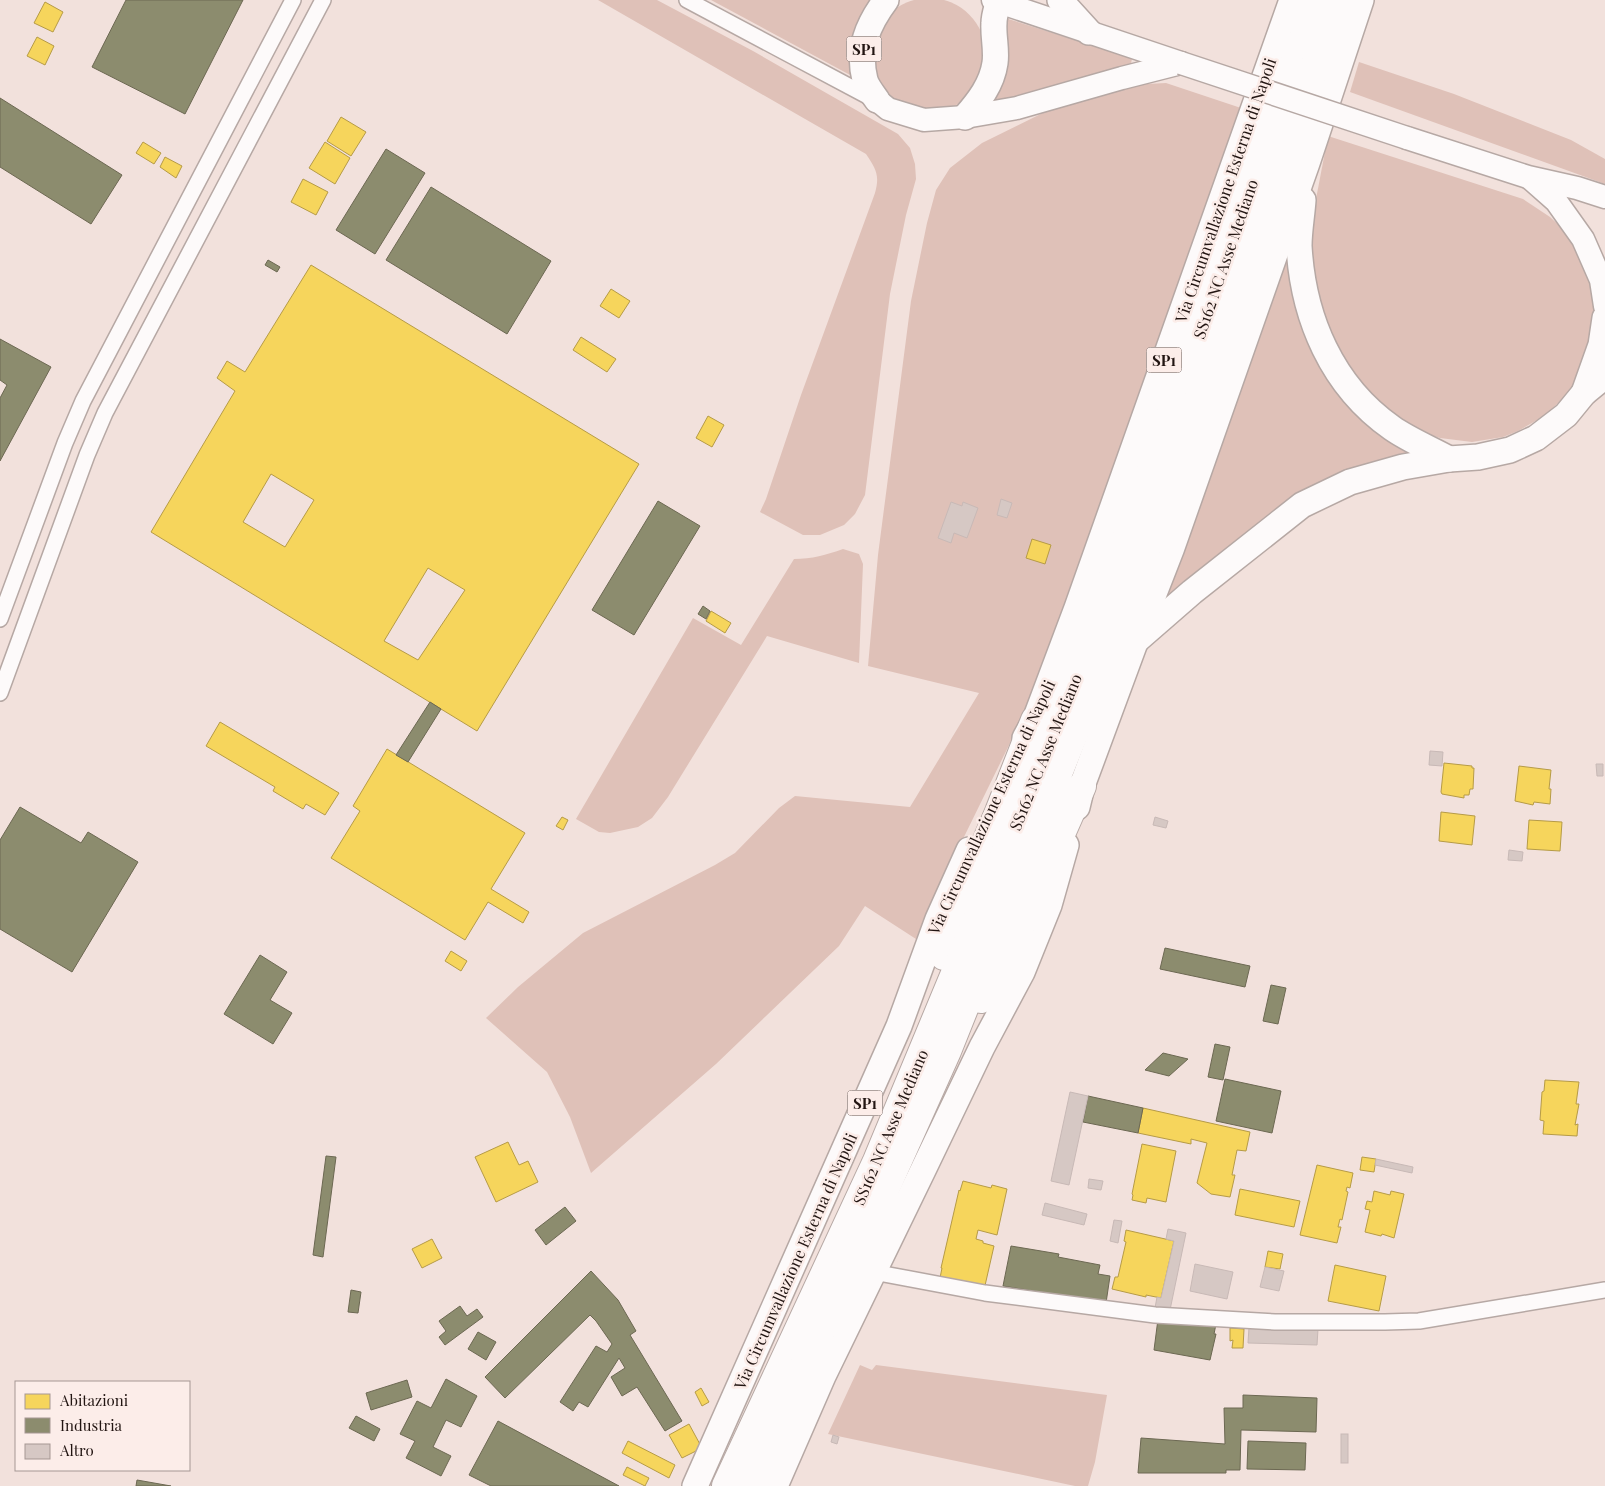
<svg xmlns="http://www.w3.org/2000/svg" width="1605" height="1486" font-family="'Playfair Display',serif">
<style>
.green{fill:#dfc1b8}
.homes{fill:#f6d55c;stroke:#b69b46;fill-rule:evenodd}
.industry{fill:#8c8c6e;stroke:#6c6852}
.building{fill:#d6c8c4;stroke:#c8b9b6}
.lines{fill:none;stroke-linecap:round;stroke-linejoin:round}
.street-casing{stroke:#b6a8a4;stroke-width:18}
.secondary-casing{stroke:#b6a8a4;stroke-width:25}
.primary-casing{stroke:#b6a8a4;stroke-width:28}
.highway-casing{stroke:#b6a8a4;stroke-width:30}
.street{stroke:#fdfafa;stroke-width:15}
.secondary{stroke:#fdfafa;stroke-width:22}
.primary{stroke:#fdfafa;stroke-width:25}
.highway{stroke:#fdfafa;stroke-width:28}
.secondary-bridge-casing{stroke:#b6a8a4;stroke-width:25;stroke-linecap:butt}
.secondary-bridge{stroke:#fdfafa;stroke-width:22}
.labels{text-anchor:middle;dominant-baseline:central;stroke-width:5;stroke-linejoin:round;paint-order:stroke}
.shield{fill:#fcede9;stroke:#635652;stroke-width:1}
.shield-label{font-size:15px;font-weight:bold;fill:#221512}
.street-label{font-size:16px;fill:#221512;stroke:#fcede9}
</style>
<rect width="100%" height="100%" fill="#f2e1dc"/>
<g class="green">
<circle cx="929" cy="55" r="57"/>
<path d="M598 0H657L753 51 898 134 910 148 915 164 916 179 906 215 890 294 865 495 855 514 844 525 820 535H803L760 512 766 499 801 395 875 193C880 175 876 169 866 154Z"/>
<path d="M711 0H877L852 76Z"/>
<path d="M1005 18 1132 58 1131 64 1129 66 988 106Z"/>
<path d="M1359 62 1454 94 1571 140 1605 159V184L1350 92Z"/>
<path d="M1166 83 1241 108 1178 298 1036 690 937 892 916 939 865 906 839 946 716 1064 591 1173 570 1117 547 1072 486 1018 518 987 583 933 715 865 735 853 779 808 795 796 910 807 979 693 868 666 878 555 911 301 927 223 936 190 950 168 982 143 1065 102 1128 85Z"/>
<path d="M1328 136 1523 199 1550 217 1562 228 1572 241 1587 270 1595 301 1594 334 1577 380 1568 393 1546 415 1518 431 1503 437 1472 442 1440 438 1404 426 1364 394 1321 325 1310 263 1312 220Z"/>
<path d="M1288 255 1300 316 1418 452 1392 462 1166 601 1165 597 1285 257Z"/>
<path d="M843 549 859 554 863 564 859 663 767 636 668 797 652 818 638 827 610 833 599 832 576 819 693 618 741 645 794 559C812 559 826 555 843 549Z"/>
<path d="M860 1365 872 1370 876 1365 1107 1395 1095 1462 1088 1486H1075L828 1434Z"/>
</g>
<g class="homes">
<path d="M45 2 63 12 53 32 34 23Z"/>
<path d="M37 37 54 46 45 65 27 56Z"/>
<path d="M341 117 366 132 351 156 327 141Z"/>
<path d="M143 142 161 153 154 164 136 153Z"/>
<path d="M325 142 350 158 335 184 309 168Z"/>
<path d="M165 157 182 166 176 178 160 167Z"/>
<path d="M303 179 328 192 316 215 291 202Z"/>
<path d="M311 265 639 464 477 731 151 532 235 391 217 378 227 361 245 372ZM271 474 314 500 285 547 243 522ZM428 568 465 590 418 660 384 641Z"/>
<path d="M611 289 630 301 619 318 600 306Z"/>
<path d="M581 337 616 359 607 372 573 350Z"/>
<path d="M708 416 724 425 712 447 696 438Z"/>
<path d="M1032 539 1051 545 1045 564 1026 558Z"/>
<path d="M711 611 731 623 725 633 706 621Z"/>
<path d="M220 722 339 793 325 815 306 804 303 809 273 791 275 787 206 746Z"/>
<path d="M387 749 525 833 491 889 529 912 523 923 488 902 465 940 331 858 360 811 353 806Z"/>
<path d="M1444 763 1472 766V768H1474L1473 789H1470L1469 795H1464V798L1442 794 1441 792Z"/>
<path d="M1519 766 1551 770 1549 789H1551L1550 804 1534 802 1533 805 1515 801Z"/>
<path d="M1441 812 1475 816 1472 845 1439 841Z"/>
<path d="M562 817 568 820 563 830 556 826Z"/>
<path d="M1529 820 1562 822 1560 851 1527 849Z"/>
<path d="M451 951 467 961 461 971 445 961Z"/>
<path d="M1545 1080 1579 1082 1576 1104H1579L1575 1125 1578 1124 1577 1136 1543 1134 1544 1121 1540 1120 1542 1092 1544 1091Z"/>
<path d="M1143 1108 1250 1132 1246 1151 1237 1150 1232 1175H1235L1230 1197 1211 1194 1197 1183 1207 1143 1191 1139V1144L1138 1133Z"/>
<path d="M508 1142 519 1165 528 1161 538 1182 496 1202 475 1157Z"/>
<path d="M1142 1144 1176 1151 1166 1202 1147 1198 1146 1203 1132 1200 1133 1195 1132 1194Z"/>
<path d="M1362 1157 1376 1159 1374 1172 1360 1170Z"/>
<path d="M1317 1165 1353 1173 1350 1188 1347 1187 1346 1191 1348 1192 1342 1220 1340 1219 1338 1227H1341L1337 1243 1300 1235Z"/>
<path d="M963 1181 991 1188 992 1185 1007 1189 997 1235 978 1230 976 1239 983 1241V1243L994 1246 984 1290 940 1278 942 1268H941L959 1190 960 1191Z"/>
<path d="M1240 1189 1300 1201 1294 1227 1235 1215Z"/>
<path d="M1374 1191 1390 1195 1391 1191 1404 1194 1394 1238 1382 1234 1381 1236 1365 1232 1370 1210 1365 1209 1367 1201 1372 1202Z"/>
<path d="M1126 1230 1174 1241 1161 1298 1146 1295V1297L1112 1289 1115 1277H1118L1126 1242 1124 1241Z"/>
<path d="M432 1239 442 1258 422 1268 412 1249Z"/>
<path d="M1268 1251 1283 1254 1280 1269 1265 1267Z"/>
<path d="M1335 1265 1386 1276 1379 1311 1328 1301Z"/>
<path d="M1230 1328 1244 1329 1243 1348H1232L1233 1340 1230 1341Z"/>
<path d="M701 1388 709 1402 702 1406 695 1392Z"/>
<path d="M689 1424 702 1448 682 1458 669 1435Z"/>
<path d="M628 1441 675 1465 669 1478 622 1453Z"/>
<path d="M627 1467 649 1478 645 1486 623 1475Z"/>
</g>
<g class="industry">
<path d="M126 0H243L185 114 92 67Z"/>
<path d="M0 98 122 175 91 224 0 167Z"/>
<path d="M386 149 425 173 375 254 336 230Z"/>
<path d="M431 187 551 261 507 334 386 260Z"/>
<path d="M268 260 280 267 277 272 265 265Z"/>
<path d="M0 339 51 367 0 461V398L7 385 0 380Z"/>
<path d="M658 501 700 526 634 635 592 610Z"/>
<path d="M703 606 710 611 706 619 698 614Z"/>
<path d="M430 702 441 709 408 762 396 755Z"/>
<path d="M20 807 81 843 88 832 138 862 72 972 0 929V840Z"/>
<path d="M1165 948 1250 966 1245 987 1160 969Z"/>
<path d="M260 955 287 972 270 1000 292 1013 273 1044 224 1014Z"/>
<path d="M1271 985 1286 988 1278 1024 1263 1021Z"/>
<path d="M1215 1044 1230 1047 1223 1080 1208 1077Z"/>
<path d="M1163 1053 1188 1059 1169 1076 1145 1070Z"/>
<path d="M1225 1079 1281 1091 1272 1133 1216 1121Z"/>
<path d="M1088 1096 1143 1108 1138 1133 1083 1122Z"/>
<path d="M326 1156 336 1157 323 1257 313 1255Z"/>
<path d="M565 1207 576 1221 546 1245 535 1230Z"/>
<path d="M1011 1246 1059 1254 1058 1257 1100 1265 1098 1274 1110 1276 1106 1303 1003 1286Z"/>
<path d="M591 1271 618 1300 636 1331 630 1335 682 1421 665 1431 637 1387 622 1396 611 1377 625 1368 619 1358 588 1407 579 1402 573 1411 560 1402 596 1346 607 1352 612 1344 596 1321 590 1315 505 1398 485 1377Z"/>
<path d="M351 1290 361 1292 358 1313 348 1312Z"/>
<path d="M460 1306 467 1316 477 1309 483 1317 445 1345 439 1337 446 1331 439 1321Z"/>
<path d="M1158 1319 1216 1324 1214 1334H1216L1210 1360 1154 1350Z"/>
<path d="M478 1332 496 1342 486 1360 468 1349Z"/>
<path d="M446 1379 477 1396 461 1427 446 1420 433 1447 451 1456 441 1476 406 1458 415 1441 400 1434 417 1401 431 1408Z"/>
<path d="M407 1380 412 1397 371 1410 366 1393Z"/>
<path d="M1243 1395 1317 1398 1316 1432 1241 1430 1240 1470H1226V1473H1138L1141 1438 1225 1444 1224 1408H1243Z"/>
<path d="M356 1416 380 1429 374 1441 349 1428Z"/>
<path d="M498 1421 619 1486H491L469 1475Z"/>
<path d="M1248 1441 1306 1443 1305 1470 1247 1469Z"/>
<path d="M137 1480 171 1486H136Z"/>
</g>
<g class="building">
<path d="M1001 499 1012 503 1007 518 997 515Z"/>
<path d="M951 502 962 506 963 502 978 508 967 538 954 533 951 543 938 538Z"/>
<path d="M1430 751 1443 752 1442 766 1429 765Z"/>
<path d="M1596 764H1603V776H1597Z"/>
<path d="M1155 817 1168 821 1166 828 1153 825Z"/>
<path d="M1509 850 1523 852 1522 861 1508 860Z"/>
<path d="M1070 1092 1088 1096 1069 1185 1051 1181Z"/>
<path d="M1376 1159 1413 1167 1412 1173 1375 1165Z"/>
<path d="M1089 1179 1103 1181 1101 1190 1088 1188Z"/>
<path d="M1045 1203 1087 1214 1084 1225 1042 1215Z"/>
<path d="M1114 1220 1122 1221 1118 1243 1110 1241Z"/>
<path d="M1168 1229 1186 1233 1170 1310 1155 1308 1157 1297 1161 1298 1174 1241 1166 1239Z"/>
<path d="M1195 1264 1233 1272 1227 1299 1190 1291Z"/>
<path d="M1265 1267 1284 1271 1279 1291 1260 1287Z"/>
<path d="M1249 1327 1318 1329 1317 1345 1248 1343Z"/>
<rect x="1341" y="1434" width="7" height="29"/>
<path d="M833 1435 839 1437 837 1444 831 1442Z"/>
</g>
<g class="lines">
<defs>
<g id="street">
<path d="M687 0 873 99"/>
<path d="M0 619 65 443 83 401 293 0"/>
<path d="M0 693 87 455 105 413 323 0"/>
<path d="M873 1272 985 1293 1155 1315 1275 1322H1385L1419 1321 1605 1290"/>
</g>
<g id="secondary">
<path d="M993 0 1181 63"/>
<path d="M877 100 888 109 924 120 965 117 1017 108 1122 78 1181 63"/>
<path d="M1407 138 1528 177 1577 188 1605 197"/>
<path d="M1531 179 1556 201 1583 239 1601 280 1605 306"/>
</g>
<g id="primary">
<path d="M1060 0 1089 32"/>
<path d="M877 100C873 94 867 87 865 80 857 49 868 24 886 0"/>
<path d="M965 117C979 101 992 84 995 63 997 50 993 36 994 23 994 15 997 8 999 0"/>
<path d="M1303 200C1302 215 1299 231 1299 246 1303 318 1332 386 1392 428 1409 440 1431 449 1449 459"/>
<path d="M1584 393 1601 345 1605 318"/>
<path d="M1138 639 1192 592 1302 505 1350 482 1403 467 1449 459 1478 457 1510 450 1536 438 1566 415 1584 393 1605 376"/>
<path d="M1025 738 1035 720 1077 608 1292 0"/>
<path d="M1077 807 1082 786 1136 640 1171 550 1307 163 1361 0"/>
<path d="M695 1486 899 1026 938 919 969 850"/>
<path d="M775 1486 823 1376 924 1168 982 1047 1022 972 1049 905 1066 845"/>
</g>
<g id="highway">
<path d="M944 956 968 885 999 812 1035 720"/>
<path d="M981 999 1004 963 1082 786"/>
<path d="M726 1486 877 1161 1011 839 1108 591 1317 0"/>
<path d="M748 1486 848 1272 947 1051 1131 591 1338 0"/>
</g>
</defs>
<use href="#street" class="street-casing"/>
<use href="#secondary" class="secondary-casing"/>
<use href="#primary" class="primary-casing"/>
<use href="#highway" class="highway-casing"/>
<use href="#street" class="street"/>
<use href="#secondary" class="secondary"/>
<use href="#primary" class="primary"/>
<use href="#highway" class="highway"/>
<defs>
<path id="secondary-bridge" d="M1181 63 1407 138"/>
</defs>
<use href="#secondary-bridge" class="secondary-bridge-casing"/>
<use href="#secondary-bridge" class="secondary-bridge"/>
</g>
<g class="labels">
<g class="shield">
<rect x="846.5" y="36.5" width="35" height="25" rx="4"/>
<rect x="1146.5" y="347.5" width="35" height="25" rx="4"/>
<rect x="847.5" y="1090.5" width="35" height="25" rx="4"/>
</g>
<g class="shield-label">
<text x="864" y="49">SP1</text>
<text x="1164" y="360">SP1</text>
<text x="865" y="1103">SP1</text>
</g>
<g class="street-label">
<text transform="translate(1225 190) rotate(-71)">Via Circumvallazione Esterna di Napoli</text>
<text transform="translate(1225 259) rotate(-71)">SS162 NC Asse Mediano</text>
<text transform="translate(1045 752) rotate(-68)">SS162 NC Asse Mediano</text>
<text transform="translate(991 807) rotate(-65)">Via Circumvallazione Esterna di Napoli</text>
<text transform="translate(890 1127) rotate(-67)">SS162 NC Asse Mediano</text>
<text transform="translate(795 1261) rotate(-66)">Via Circumvallazione Esterna di Napoli</text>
</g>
</g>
<rect x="15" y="1381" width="175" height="90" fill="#fcede9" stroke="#a59793"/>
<rect x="25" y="1394" width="25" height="15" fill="#f6d55c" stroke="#a59793"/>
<text x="60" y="1406" font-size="15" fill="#221512">Abitazioni</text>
<rect x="25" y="1418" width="25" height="15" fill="#8c8c6e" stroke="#a59793"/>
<text x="60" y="1431" font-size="15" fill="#221512">Industria</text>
<rect x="25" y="1444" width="25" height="15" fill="#d6c8c4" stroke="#a59793"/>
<text x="60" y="1456" font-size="15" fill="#221512">Altro</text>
</svg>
